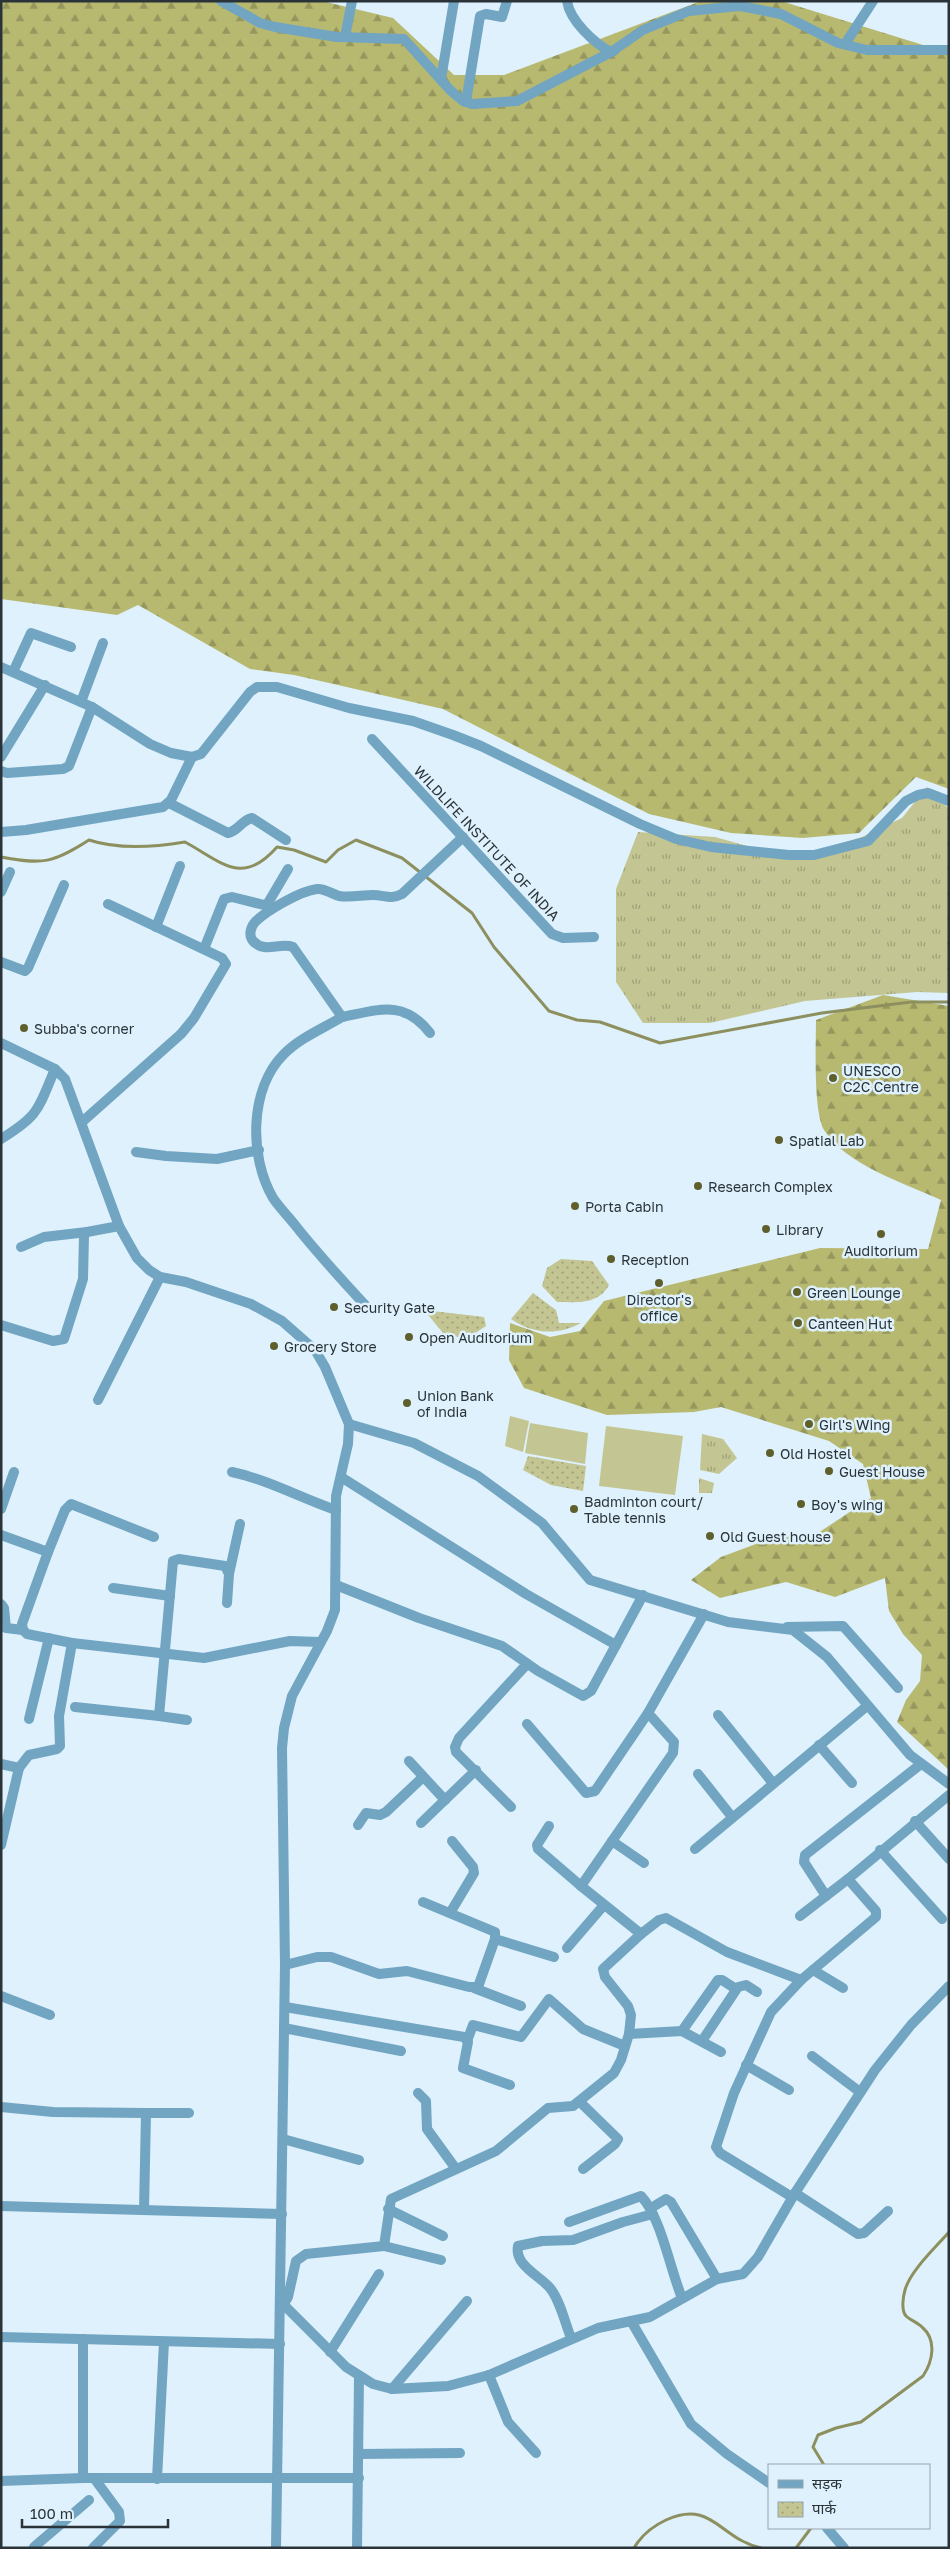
<svg xmlns="http://www.w3.org/2000/svg" width="950" height="2549" font-family="'Golos Text','Noto Sans Devanagari',sans-serif">
<style>
.grass{fill:url(#grass-tufts)}
.forest{fill:url(#forest-firs)}
.park{fill:url(#park-dots)}
.pitch{fill:#c3c592}
.lines{fill:none;stroke-linecap:round;stroke-linejoin:round}
.stream{stroke:#8d905e;stroke-width:3}
.minor{stroke:#71a5c2;stroke-width:10}
.poi-dot{fill:#5f5f2c;stroke:#def1fc;stroke-width:2}
.labels{text-anchor:middle;dominant-baseline:central;stroke-width:5;stroke-linejoin:round;paint-order:stroke}
.street-label{font-size:14px;fill:#2a3338;stroke:#def1fc}
.poi-label{font-size:14px;fill:#2a3338;stroke:#def1fc;text-anchor:start}
</style>
<defs>
<pattern id="grass-tufts" width="24" height="20" patternUnits="userSpaceOnUse" patternTransform="scale(1.25)"><rect width="24" height="20" fill="#c3c592"/><path d="M3 7l-1-3M5 7V3M7 7l1-3M15 17l-1-3M17 17v-4M19 17l1-3" fill="none" stroke="#9fa178"/></pattern>
<pattern id="forest-firs" width="22" height="20" patternUnits="userSpaceOnUse" patternTransform="scale(1.25)"><rect width="22" height="20" fill="#b8b970"/><path d="M5 1l3.5 6h-7zM16 11l3.5 6h-7z" fill="#96975d"/></pattern>
<pattern id="park-dots" width="8" height="8" patternUnits="userSpaceOnUse" patternTransform="scale(1.25)"><rect width="8" height="8" fill="#c3c592"/><path d="M2 2h.1M6 6h.1" fill="none" stroke="#9fa178" stroke-width="1.8" stroke-linecap="round"/></pattern>
</defs>
<rect width="100%" height="100%" fill="#def1fc"/>
<g class="grass">
<path d="M927 787 949 809V993L917 992 805 1001 710 1023H643L616 982V889L638 832 715 837 793 859 862 837 902 818Z"/>
<path d="M702 1434 723 1439 737 1458 719 1474 700 1470Z"/>
<path d="M699 1478 714 1483 712 1493H699Z"/>
</g>
<g class="forest">
<path d="M1 1H322L393 18 454 75H504L701 1H781L949 53V789L916 777 859 833 803 838 731 833 649 814 443 709 294 675 250 669 138 605 117 615 1 599Z"/>
<path d="M883 995 949 1006V1770L897 1722 906 1700 920 1681 922 1655 903 1634 889 1611 885 1578 835 1597 786 1582 720 1598 691 1580 721 1557 775 1537 815 1535 871 1498 863 1464 829 1441 721 1407 694 1412 607 1415 524 1388 509 1360 510 1323 550 1337 580 1331 604 1301 820 1248 928 1249 941 1200C904 1183 846 1165 824 1130 813 1111 816 1044 816 1020Z"/>
</g>
<g class="park">
<path d="M561 1259 592 1261 609 1285C598 1305 578 1302 557 1302L542 1286 547 1268Z"/>
<path d="M533 1293 556 1310 559 1323H581C557 1336 533 1334 511 1319Z"/>
<path d="M424 1310 484 1317 486 1326 466 1339 443 1333Z"/>
<path d="M528 1456 586 1466 583 1491 551 1485 523 1470Z"/>
</g>
<g class="pitch">
<path d="M510 1416 529 1421 523 1452 505 1446Z"/>
<path d="M530 1423 588 1433 585 1464 525 1453Z"/>
<path d="M606 1426 683 1436 675 1495 599 1486Z"/>
</g>
<g class="lines">
<g class="stream">
<path d="M1 857C43 865 53 863 89 840 119 850 155 847 185 842 222 862 242 887 277 847L294 850 326 862 338 850 356 840 402 858 472 913 494 947 549 1011 577 1020 600 1022 660 1043 822 1013 911 1002H949"/>
<path d="M824 2465 813 2447 818 2435 836 2428 861 2422 923 2376C933 2361 937 2340 922 2327 917 2322 910 2320 906 2316 901 2310 903 2297 905 2290 910 2271 936 2247 949 2232"/>
<path d="M634 2548C641 2536 653 2526 666 2520 712 2499 720 2539 761 2548"/>
<path d="M796 2548 811 2528"/>
</g>
<g class="minor">
<path d="M221 1 260 23 275 27 337 37 404 39 450 90 463 101 472 104 517 101 615 50"/>
<path d="M567 1C570 21 594 43 611 52L643 30 689 11 740 6 781 14 838 43 867 50H949"/>
<path d="M345 37 352 1"/>
<path d="M845 44 873 1"/>
<path d="M441 79 454 1"/>
<path d="M466 102 480 16 486 14 502 17 507 1"/>
<path d="M1 667 92 707 150 744 171 753 192 757 201 754 250 692 257 687H277L349 708 413 721 453 735 481 746 640 824 676 839 711 847 789 855H814L868 841 906 801 918 795 928 793 949 801"/>
<path d="M13 672 31 633 71 647"/>
<path d="M81 702 103 643"/>
<path d="M372 739 552 934 563 938 594 937"/>
<path d="M1 757 45 685"/>
<path d="M1 771 7 773 63 769 69 766 92 707"/>
<path d="M169 803 228 833C238 831 242 820 252 818L286 840"/>
<path d="M1 832 26 830 163 807 171 800 192 757"/>
<path d="M1 892 10 872"/>
<path d="M156 927 180 866"/>
<path d="M204 949 224 899 232 897 264 905 268 903 288 869"/>
<path d="M1 962 25 971 28 968 64 885"/>
<path d="M342 1017C378 1010 404 999 430 1033"/>
<path d="M1 1043 55 1069 65 1079 119 1226 137 1258 149 1270 160 1277 186 1282 251 1304 282 1321 315 1350 325 1367 349 1424 348 1444 336 1496 335 1610 327 1631 292 1696 284 1728 282 1748 285 1965 276 2548"/>
<path d="M82 1122 181 1034 194 1018 226 964 222 958 108 904"/>
<path d="M1 1139C40 1115 38 1109 55 1069"/>
<path d="M136 1152 166 1156 217 1159 259 1150"/>
<path d="M21 1247 44 1237 87 1232"/>
<path d="M365 1305C341 1279 317 1253 295 1225 288 1216 279 1207 273 1198 249 1157 249 1089 284 1054 300 1038 322 1029 342 1017L293 947C279 942 265 954 253 941 248 935 251 926 256 921 268 910 300 891 317 889 324 888 332 894 339 896 350 898 362 895 373 895 385 895 390 900 402 894L463 837"/>
<path d="M1 1325 53 1341 64 1339 83 1279 84 1235 87 1232 119 1226"/>
<path d="M98 1400 160 1277"/>
<path d="M349 1424 414 1443 478 1476 542 1523 590 1580 728 1622 793 1630 827 1657 910 1755 949 1784"/>
<path d="M232 1472C269 1480 301 1498 336 1510"/>
<path d="M1 1509 14 1472"/>
<path d="M1 1535 48 1552 22 1624 23 1630 27 1634 72 1643 204 1658 290 1641 320 1642"/>
<path d="M48 1552 65 1510 71 1504 154 1537"/>
<path d="M229 1574 240 1524"/>
<path d="M336 1585 419 1618 502 1646 538 1671 583 1696 591 1691 616 1645 526 1594 341 1477"/>
<path d="M113 1588 170 1596"/>
<path d="M1 1604 4 1608 6 1628 23 1630"/>
<path d="M787 1627 843 1626 898 1688"/>
<path d="M616 1645 643 1595"/>
<path d="M75 1707 159 1716 173 1561 179 1559 225 1566 229 1574 227 1603"/>
<path d="M718 1715 772 1782"/>
<path d="M159 1716 187 1720"/>
<path d="M29 1719 49 1638"/>
<path d="M527 1724 586 1793 595 1791 648 1713"/>
<path d="M819 1745 852 1783"/>
<path d="M409 1761 445 1800"/>
<path d="M1 1764 19 1768 1 1845"/>
<path d="M19 1768 29 1755 57 1749 60 1746 59 1716 72 1643"/>
<path d="M698 1774 732 1817"/>
<path d="M511 1807 456 1752 455 1747 459 1738 527 1664"/>
<path d="M915 1821 949 1859"/>
<path d="M421 1823 476 1770"/>
<path d="M358 1825 366 1813 380 1815 386 1812 423 1777"/>
<path d="M549 1826 537 1845 538 1849 581 1886"/>
<path d="M612 1841 644 1863"/>
<path d="M695 1849 867 1706"/>
<path d="M880 1850 942 1919"/>
<path d="M826 1896 804 1862 805 1855 921 1764"/>
<path d="M450 1913 474 1873 473 1867 452 1841"/>
<path d="M800 1916 848 1879 949 1795"/>
<path d="M641 1934 659 1920 666 1918 727 1952 801 1980 876 1917V1911L848 1879"/>
<path d="M495 1939 554 1957"/>
<path d="M567 1948 604 1905"/>
<path d="M285 1965 317 1957H331L379 1974 407 1971 469 1987H478L495 1939V1932L423 1902"/>
<path d="M813 1970 843 1988"/>
<path d="M474 1988 521 2006"/>
<path d="M1 1996 50 2015"/>
<path d="M285 2007 464 2037 468 2042 463 2068 510 2085"/>
<path d="M284 2028 401 2051"/>
<path d="M682 2031 718 1980H722L736 1989"/>
<path d="M629 2034 682 2031 721 2052"/>
<path d="M467 2041 473 2025 521 2037 549 1999 583 2029 625 2046"/>
<path d="M702 2041 738 1987 746 1985 757 1992"/>
<path d="M812 2056 860 2092"/>
<path d="M746 2065 789 2090"/>
<path d="M418 2093 426 2101 427 2129 456 2169"/>
<path d="M580 2102 618 2139 615 2144 583 2169"/>
<path d="M1 2107 53 2112 146 2113 144 2210"/>
<path d="M146 2113H189"/>
<path d="M283 2139 359 2160"/>
<path d="M795 2193 858 2234 864 2233 888 2211"/>
<path d="M792 2197 720 2153 716 2147 734 2093 771 2012 801 1980"/>
<path d="M1 2206 282 2214"/>
<path d="M651 2208 666 2199 671 2202 717 2279"/>
<path d="M388 2209 443 2236"/>
<path d="M569 2222 641 2196C661 2217 670 2269 682 2298"/>
<path d="M384 2246 441 2260"/>
<path d="M284 2305 346 2367 373 2384 392 2389 448 2386 489 2375 598 2328 650 2317 717 2279 743 2274 758 2257 795 2193 875 2070 911 2025 949 1986"/>
<path d="M281 2309 288 2297 296 2261 306 2254 384 2246 391 2199 496 2151 548 2108 573 2106 614 2073 621 2060 629 2034 631 2015 628 2006 605 1977 603 1969 641 1934 581 1886 673 1753 674 1742 648 1713 704 1614"/>
<path d="M631 2321 691 2424 727 2454 769 2483"/>
<path d="M1 2337 280 2344"/>
<path d="M571 2338C565 2323 560 2300 550 2288 540 2276 514 2265 518 2246L542 2241 573 2240 623 2222 653 2214"/>
<path d="M83 2339V2478"/>
<path d="M330 2352 379 2274"/>
<path d="M489 2375 508 2422 536 2453"/>
<path d="M392 2389 467 2301"/>
<path d="M359 2454 460 2453"/>
<path d="M157 2479 164 2342"/>
<path d="M1 2481 83 2478H359"/>
<path d="M827 2528 844 2548"/>
<path d="M34 2547 89 2500"/>
<path d="M93 2548 120 2521 119 2512 94 2478"/>
<path d="M357 2548 359 2377"/>
</g>
</g>
<g class="poi-dot">
<circle cx="24" cy="1028" r="5"/>
<circle cx="833" cy="1078" r="5"/>
<circle cx="779" cy="1140" r="5"/>
<circle cx="698" cy="1186" r="5"/>
<circle cx="575" cy="1206" r="5"/>
<circle cx="766" cy="1229" r="5"/>
<circle cx="881" cy="1234" r="5"/>
<circle cx="611" cy="1259" r="5"/>
<circle cx="659" cy="1283" r="5"/>
<circle cx="797" cy="1292" r="5"/>
<circle cx="334" cy="1307" r="5"/>
<circle cx="798" cy="1323" r="5"/>
<circle cx="409" cy="1337" r="5"/>
<circle cx="274" cy="1346" r="5"/>
<circle cx="407" cy="1403" r="5"/>
<circle cx="809" cy="1424" r="5"/>
<circle cx="770" cy="1453" r="5"/>
<circle cx="829" cy="1471" r="5"/>
<circle cx="801" cy="1504" r="5"/>
<circle cx="574" cy="1509" r="5"/>
<circle cx="710" cy="1536" r="5"/>
</g>
<g class="labels">
<g class="street-label">
<text transform="translate(487 843) rotate(47)">WILDLIFE INSTITUTE OF INDIA</text>
</g>
<g class="poi-label">
<text x="34" y="1028">Subba's corner</text>
<text x="843" y="1070">UNESCO<tspan x="843" dy="16">C2C Centre</tspan></text>
<text x="789" y="1140">Spatial Lab</text>
<text x="708" y="1186">Research Complex</text>
<text x="585" y="1206">Porta Cabin</text>
<text x="776" y="1229">Library</text>
<text x="881" y="1250" text-anchor="middle">Auditorium</text>
<text x="621" y="1259">Reception</text>
<text x="807" y="1292">Green Lounge</text>
<text x="659" y="1299" text-anchor="middle">Director's<tspan x="659" dy="16">office</tspan></text>
<text x="344" y="1307">Security Gate</text>
<text x="808" y="1323">Canteen Hut</text>
<text x="419" y="1337">Open Auditorium</text>
<text x="284" y="1346">Grocery Store</text>
<text x="417" y="1395">Union Bank<tspan x="417" dy="16">of India</tspan></text>
<text x="819" y="1424">Girl's Wing</text>
<text x="780" y="1453">Old Hostel</text>
<text x="839" y="1471">Guest House</text>
<text x="584" y="1501">Badminton court/<tspan x="584" dy="16">Table tennis</tspan></text>
<text x="811" y="1504">Boy's wing</text>
<text x="720" y="1536">Old Guest house</text>
</g>
</g>
<rect width="950" height="2549" fill="none" stroke="#2a3338" stroke-width="5"/>
<rect x="768" y="2464" width="162" height="65" fill="#def1fc" stroke="#96a5ae"/>
<rect x="778" y="2480" width="25" height="8" fill="#71a5c2" stroke="#96a5ae"/>
<text x="812" y="2489" font-size="15" fill="#2a3338">सड़क</text>
<rect x="778" y="2502" width="25" height="15" fill="url(#park-dots)" stroke="#96a5ae"/>
<text x="812" y="2514" font-size="15" fill="#2a3338">पार्क</text>
<path d="M22 2519v8h146v-8" fill="none" stroke="#2a3338" stroke-width="2.5"/>
<text x="30" y="2519" font-size="15" fill="#2a3338" stroke="#def1fc" stroke-width="4" paint-order="stroke">100 m</text>
</svg>
